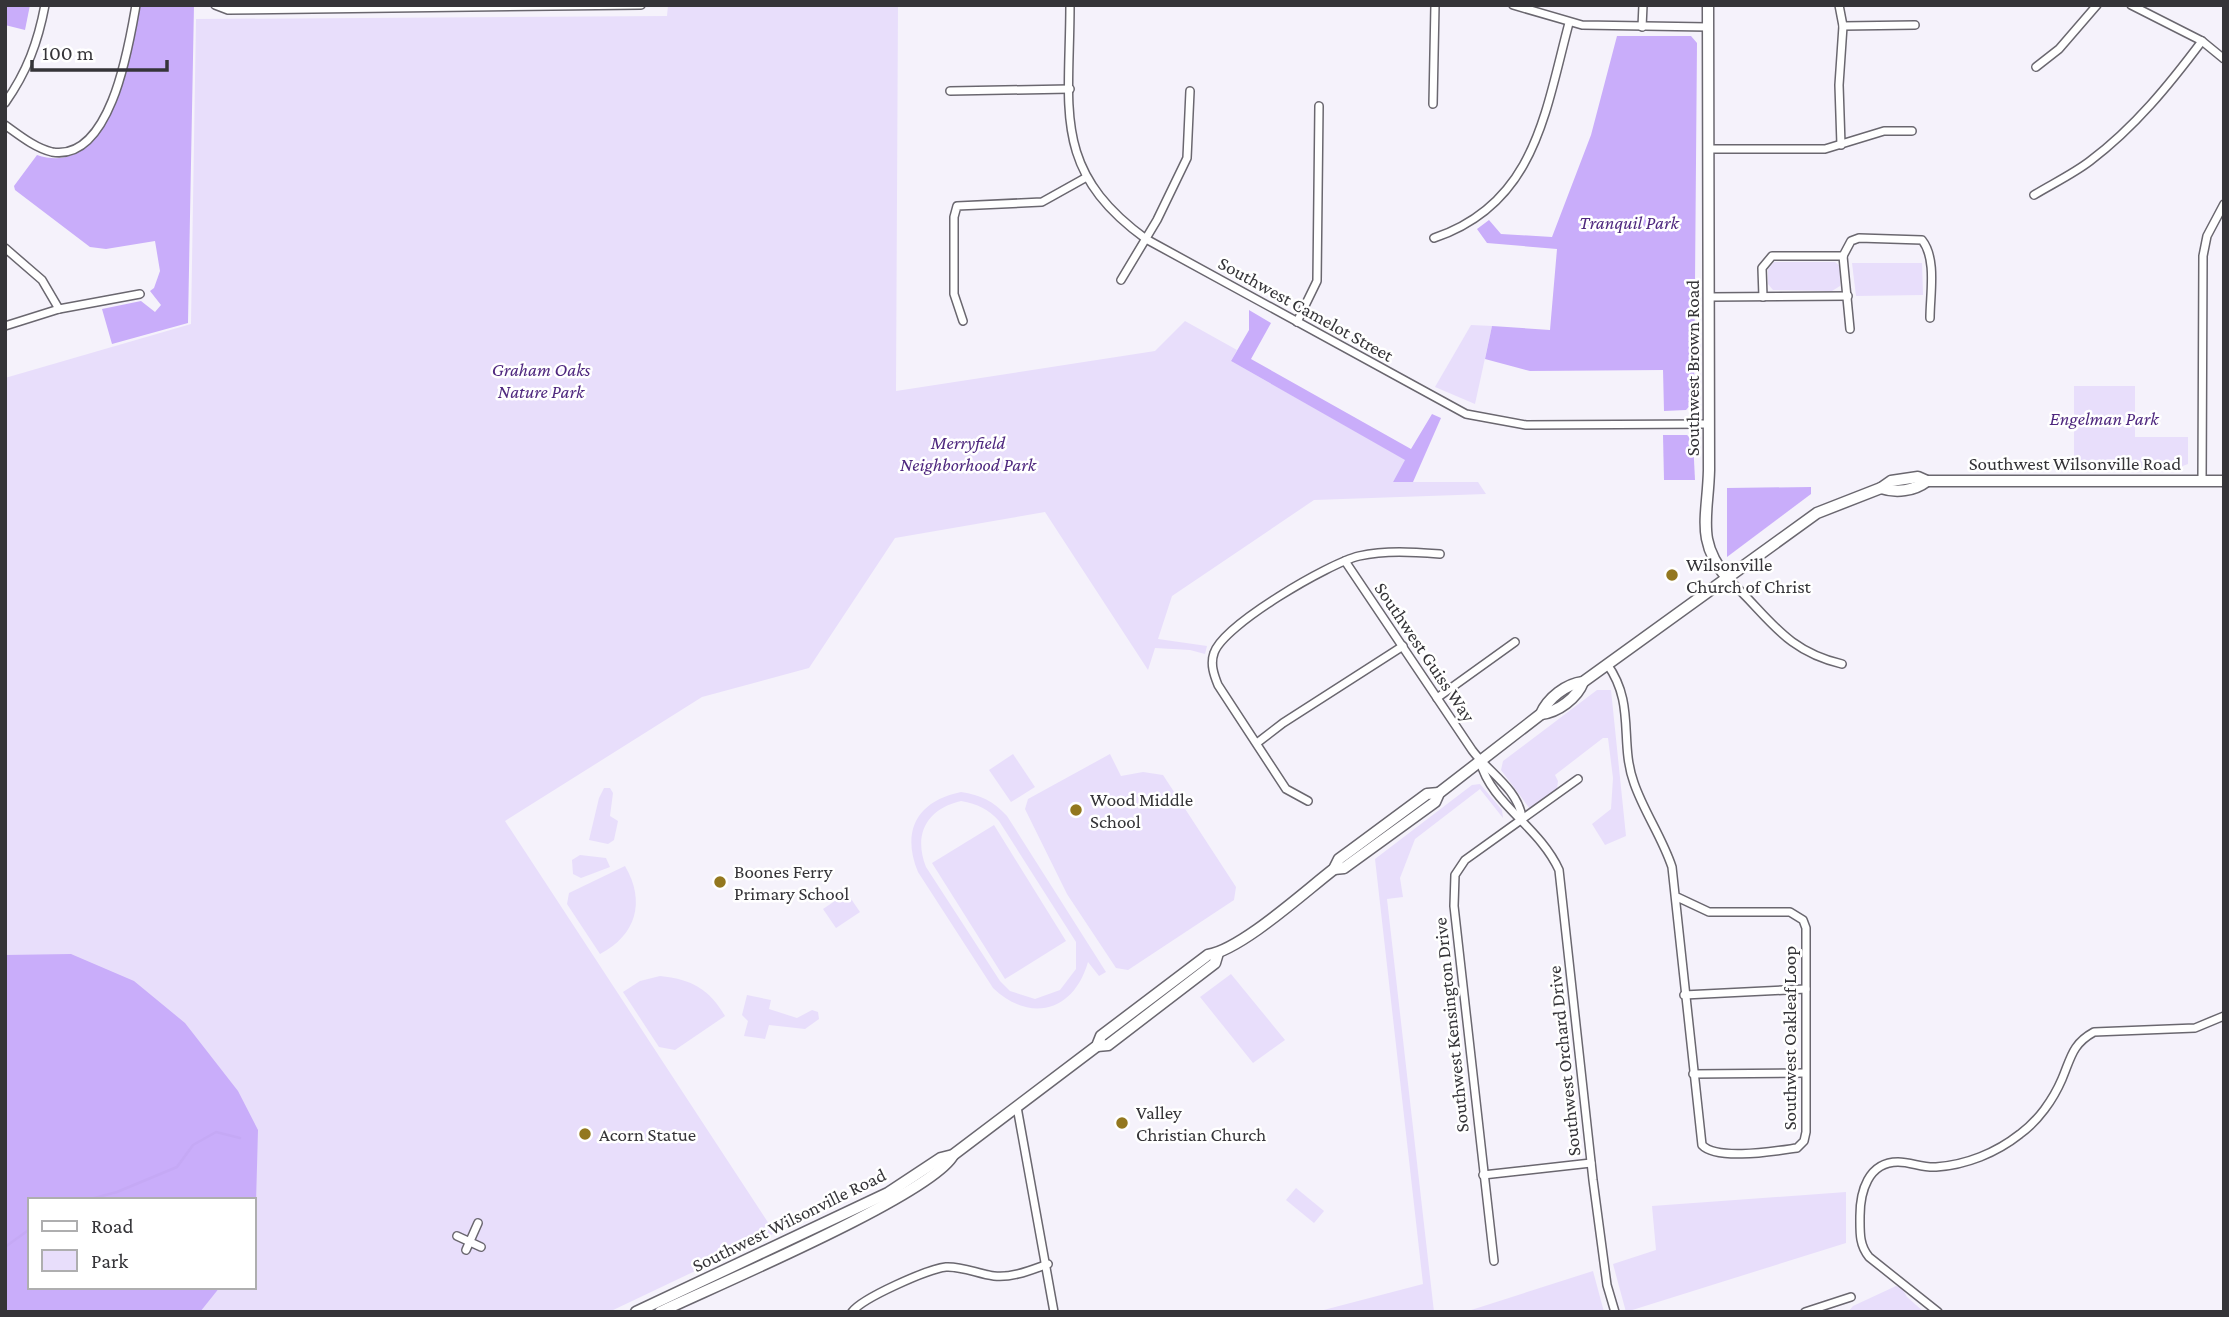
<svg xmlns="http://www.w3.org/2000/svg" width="2229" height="1317" font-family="'Crimson Pro',serif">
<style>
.green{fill:#e8defb;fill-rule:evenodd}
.forest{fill:#c9adfa}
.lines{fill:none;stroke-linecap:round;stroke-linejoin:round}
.stream{stroke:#c5a9f5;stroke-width:2.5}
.street-casing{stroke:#6a676f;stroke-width:10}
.secondary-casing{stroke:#6a676f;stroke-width:13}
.street{stroke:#fff;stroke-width:7}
.secondary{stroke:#fff;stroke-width:10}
.poi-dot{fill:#93771e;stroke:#fff;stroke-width:2.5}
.labels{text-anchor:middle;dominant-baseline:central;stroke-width:5;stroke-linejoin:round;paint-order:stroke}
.park-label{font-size:19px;font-style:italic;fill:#4e277e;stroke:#fff}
.street-label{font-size:19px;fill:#353438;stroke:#fff}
.poi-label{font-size:19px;fill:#353438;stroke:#fff;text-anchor:start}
</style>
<rect width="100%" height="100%" fill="#f5f2fb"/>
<g class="green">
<path d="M668 5H898L896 391 1155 351 1185 321 1237 350 1231 361 1406 460 1393 482H1478L1486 494 1314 500 1172 596 1158 639 1207 646 1205 654 1190 650 1155 648 1148 670 1045 512 895 538 809 668 702 697 505 821 775 1233 609 1312H5V378L191 324 196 19 667 16ZM30 1200H254V1287H30Z"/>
<path d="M1774 262H1835L1840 266V286L1832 291 1773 290 1768 284V269Z"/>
<path d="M1852 263H1922L1923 295 1856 296Z"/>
<path d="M1471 325 1492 326 1475 404 1435 387Z"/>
<path d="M2074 386H2135V437H2188V464L2180 467 2135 468V465L2074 468Z"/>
<path d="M1597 690H1611L1626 836 1605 845 1592 824 1611 809 1613 778 1608 738H1603L1555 775 1558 781 1557 789 1530 809 1501 770 1503 761Z"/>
<path d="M1013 754 1035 787 1011 802 989 770Z"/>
<path d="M1110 754 1121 776 1143 772 1163 775 1236 887 1234 900 1128 970 1116 968 1067 894 1025 809 1028 799Z"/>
<path d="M1480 784 1502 810 1503 818 1480 789 1415 839 1400 878 1403 897 1387 899 1434 1312H1316L1423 1284 1375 859 1472 785Z"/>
<path d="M604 788H610L613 793 610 816 618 821 614 840 608 844 589 840 599 798Z"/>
<path d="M961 792C981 795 993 801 1007 816L1106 972 1099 976 1088 962C1074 1011 1031 1024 993 988L918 872C901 831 917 801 961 792ZM961 801C978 804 988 809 999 821L1076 942V969L1060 990 1035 999 1010 991 1000 981 926 867C913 834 927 809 961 801Z"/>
<path d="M994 825 1066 941 1005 979 932 863Z"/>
<path d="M580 855 606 858 610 867 581 878 573 874 572 860Z"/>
<path d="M625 866C646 902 636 935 600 954L567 904 569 893Z"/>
<path d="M847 893 860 912 836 928 823 909Z"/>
<path d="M1231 974 1285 1040 1253 1063 1200 997Z"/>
<path d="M660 976C691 979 709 989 725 1016L675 1050 659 1047 623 992 640 981Z"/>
<path d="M747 995 771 1000 769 1009 797 1018 812 1010 818 1012 819 1019 805 1029 769 1025 765 1039 744 1036 748 1021 742 1015Z"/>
<path d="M1296 1188 1324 1211 1314 1223 1286 1200Z"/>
<path d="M1846 1192V1243L1626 1312 1613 1264 1656 1250 1652 1206Z"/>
<path d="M1593 1271 1604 1312H1465Z"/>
<path d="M1896 1286 1902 1288 1907 1297 1924 1312H1848L1853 1306Z"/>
</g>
<g class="forest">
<path d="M5 5H30L25 30 5 25Z"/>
<path d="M139 5H194L188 323 112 344 102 309 141 301 155 312 161 305 150 291 154 288 160 271 155 241 106 249 90 247 15 190 14 186 37 155C112 180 129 53 139 5Z"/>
<path d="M1617 36H1691L1697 43 1694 401 1686 410 1664 411 1663 370 1530 371 1485 359 1492 326 1550 330 1557 249 1487 243 1477 229 1489 220 1501 234 1552 237 1591 135Z"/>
<path d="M1249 310 1271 323 1251 359 1411 449 1432 414 1441 418 1413 482H1393L1405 460 1231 361 1249 330Z"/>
<path d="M1663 435H1687L1693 440 1695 480H1664Z"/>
<path d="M1811 487V494L1727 557V488Z"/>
<path d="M71 954 134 981 185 1023 238 1091 258 1130 256 1203 254 1208V1200H30V1287H220L200 1312H5V955Z"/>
</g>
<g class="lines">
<g class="stream">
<path d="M87 1200 117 1192 177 1167 193 1145 216 1132 240 1138"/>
<path d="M5 1247 30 1229"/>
</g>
<defs>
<g id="street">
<path d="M215 5 228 10 641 5"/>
<path d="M1070 5C1070 110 1051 170 1146 239L1466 414 1526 425 1709 424"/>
<path d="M1513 5 1582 25 1708 27"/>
<path d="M1839 5 1843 26 1839 85 1841 145"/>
<path d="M2131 5 2202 41 2224 59"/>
<path d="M1843 26 1915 25"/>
<path d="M1642 27 1643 5"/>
<path d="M2036 67 2059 49 2097 5"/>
<path d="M950 91 1070 89"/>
<path d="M5 103C27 72 38 42 45 5"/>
<path d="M1433 104 1435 5"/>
<path d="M5 125C19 135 35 148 52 152 111 162 129 45 136 5"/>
<path d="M1709 149H1825L1884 131H1912"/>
<path d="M2034 195C2052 184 2073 174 2090 161 2135 127 2169 85 2202 41"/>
<path d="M1434 238C1535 204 1545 113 1569 23"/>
<path d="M5 248 42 280 59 309"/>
<path d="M1843 256 1851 241 1859 238 1922 240C1937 259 1930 294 1930 318"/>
<path d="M1843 256 1850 329"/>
<path d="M1121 280 1157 220 1187 158 1190 91"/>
<path d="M1710 297 1848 296"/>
<path d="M1763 297 1762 268 1772 256H1843"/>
<path d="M963 321 954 294V217L957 206 1042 202 1085 178"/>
<path d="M1297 322 1317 281 1319 106"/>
<path d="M5 326 59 309 140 294"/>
<path d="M2202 481 2203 256 2207 236 2224 204"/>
<path d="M1345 561 1472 750C1488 772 1517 788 1522 817"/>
<path d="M1728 579C1769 616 1783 650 1842 664"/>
<path d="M1607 664C1636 704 1619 742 1634 783 1644 812 1662 837 1672 867L1702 1145C1717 1161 1775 1151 1797 1148L1804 1141 1806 1132V928L1803 920 1790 912H1709L1677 897"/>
<path d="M1437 698 1515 642"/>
<path d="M1257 743 1283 723 1403 646"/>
<path d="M1480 761C1491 804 1539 826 1559 870L1593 1180 1607 1285 1615 1312"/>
<path d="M1308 801 1286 789 1218 685C1214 675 1210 664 1214 653 1223 625 1329 563 1359 556 1386 550 1413 552 1440 554"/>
<path d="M1684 995 1806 989"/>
<path d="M1693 1074 1805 1073"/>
<path d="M1017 1107 1054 1312"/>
<path d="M1483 1175 1591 1163"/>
<path d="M457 1236 481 1247"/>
<path d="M466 1250 478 1223"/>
<path d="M1494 1261 1454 906 1455 875 1465 860 1578 779"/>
<path d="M852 1312C862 1298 928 1269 946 1267 962 1266 978 1274 994 1276 1013 1278 1031 1270 1048 1264"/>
<path d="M1805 1312 1851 1297"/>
<path d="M1938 1312 1869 1257C1859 1245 1860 1232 1860 1216 1860 1192 1868 1162 1898 1162 1911 1162 1923 1168 1936 1167 1966 1165 1996 1153 2020 1134 2038 1121 2053 1100 2062 1079 2071 1058 2072 1044 2094 1032L2195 1028 2224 1016"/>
</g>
<g id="secondary">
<path d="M1708 5 1709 470C1708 516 1695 541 1728 579"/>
<path d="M1881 488C1896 493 1914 491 1927 481"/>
<path d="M1541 714C1558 712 1577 698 1583 682"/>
<path d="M1334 869 1344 868 1435 802 1439 793 1541 714C1548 698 1566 684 1583 682L1817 513 1881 488 1891 481 1918 477 1927 481H2224"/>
<path d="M1097 1046 1108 1045 1215 963 1218 953"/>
<path d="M636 1312 888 1193 941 1158 953 1155 1097 1046 1101 1036 1208 955C1242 949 1304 892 1334 869L1339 859 1350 851 1427 794 1439 793"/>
<path d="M660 1312C712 1287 933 1194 953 1155"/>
</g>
</defs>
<use href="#street" class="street-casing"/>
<use href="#secondary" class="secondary-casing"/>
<use href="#street" class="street"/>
<use href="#secondary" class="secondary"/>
</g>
<g class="poi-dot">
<circle cx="1672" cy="575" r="7"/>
<circle cx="1076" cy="810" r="7"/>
<circle cx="720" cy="882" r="7"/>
<circle cx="1122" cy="1123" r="7"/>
<circle cx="585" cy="1134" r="7"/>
</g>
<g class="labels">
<g class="park-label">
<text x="1629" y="222">Tranquil Park</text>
<text x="541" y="369">Graham Oaks<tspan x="541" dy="22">Nature Park</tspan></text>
<text x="2104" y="418">Engelman Park</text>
<text x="968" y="442">Merryfield<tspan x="968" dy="22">Neighborhood Park</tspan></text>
</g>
<g class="street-label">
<text transform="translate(1306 309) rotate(29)">Southwest Camelot Street</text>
<text transform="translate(1692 368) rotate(-90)">Southwest Brown Road</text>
<text x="2075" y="463">Southwest Wilsonville Road</text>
<text transform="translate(1425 652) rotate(56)">Southwest Guiss Way</text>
<text transform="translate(1451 1025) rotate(-96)">Southwest Kensington Drive</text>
<text transform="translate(1789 1038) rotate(-90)">Southwest Oakleaf Loop</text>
<text transform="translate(1564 1061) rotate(-96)">Southwest Orchard Drive</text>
<text transform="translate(789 1220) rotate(-26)">Southwest Wilsonville Road</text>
</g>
<g class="poi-label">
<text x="1686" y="564">Wilsonville<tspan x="1686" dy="22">Church of Christ</tspan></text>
<text x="1090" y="799">Wood Middle<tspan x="1090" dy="22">School</tspan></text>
<text x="734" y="871">Boones Ferry<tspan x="734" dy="22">Primary School</tspan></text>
<text x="1136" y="1112">Valley<tspan x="1136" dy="22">Christian Church</tspan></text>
<text x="599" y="1134">Acorn Statue</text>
</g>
</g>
<rect width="2229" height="1317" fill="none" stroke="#353438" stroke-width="14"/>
<rect x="28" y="1198" width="228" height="91" fill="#ffffff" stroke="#aeaeaf" stroke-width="2"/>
<rect x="42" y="1221" width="35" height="10" fill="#ffffff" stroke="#aeaeaf" stroke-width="2"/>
<text x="91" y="1233" font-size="21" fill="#353438">Road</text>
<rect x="42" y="1250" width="35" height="21" fill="#e8defb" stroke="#aeaeaf" stroke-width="2"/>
<text x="91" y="1268" font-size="21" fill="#353438">Park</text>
<path d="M32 60v10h135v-10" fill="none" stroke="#353438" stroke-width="3.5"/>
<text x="42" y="60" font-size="21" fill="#353438" stroke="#ffffff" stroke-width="5" paint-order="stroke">100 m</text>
</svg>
